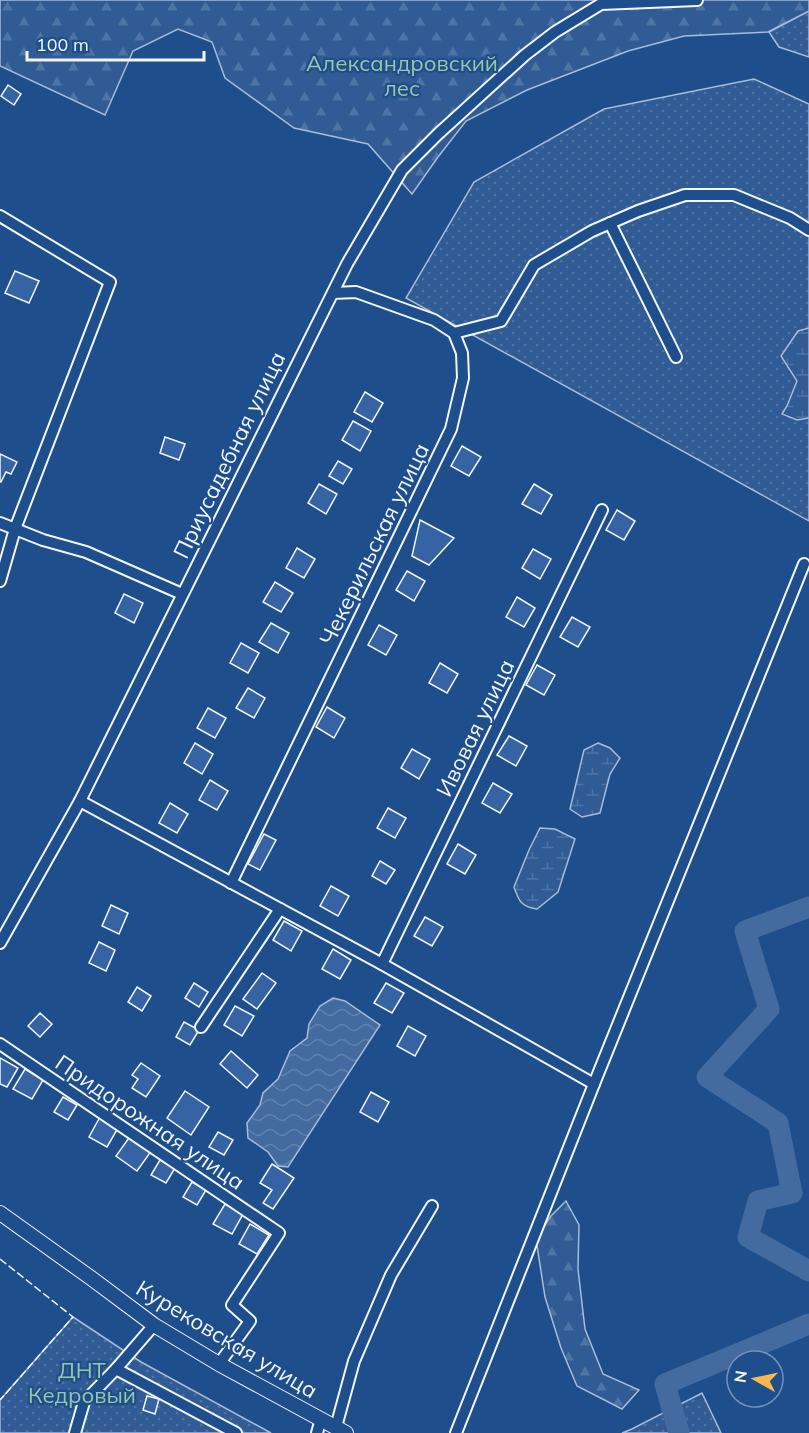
<svg xmlns="http://www.w3.org/2000/svg" width="809" height="1433" font-family="Mulish,sans-serif">
<style>
.grass{fill:url(#grass-dots);stroke:#a8bbd7;stroke-width:1.5}
.forest{fill:url(#forest-firs);stroke:#a8bbd7;stroke-width:1.5}
.wetland{fill:url(#wetland-marsh);stroke:#a8bbd7;stroke-width:1.5}
.water{fill:url(#water-waves);stroke:#a8bbd7;stroke-width:1.5}
.lines{fill:none;stroke-linecap:round;stroke-linejoin:round}
.river{stroke:#446ba0;stroke-width:21}
.building{fill:#3563a3;stroke:#f2f6ff;stroke-width:1.5}
.minor-casing{stroke:#f2f6ff;stroke-width:14}
.tertiary-casing{stroke:#f2f6ff;stroke-width:16}
.minor{stroke:#1f4e8c;stroke-width:10}
.tertiary{stroke:#1f4e8c;stroke-width:14}
.fence{stroke:#f2f6ff;stroke-width:1.5;stroke-dasharray:8 3;stroke-linecap:butt}
.labels{text-anchor:middle;dominant-baseline:central;stroke-width:4.5;stroke-linejoin:round;paint-order:stroke}
.park-label{font-size:22px;fill:#97c8a6;stroke:#1f4e8c}
.street-label{font-size:22px;fill:#f2f6ff;stroke:#1f4e8c}
</style>
<defs>
<pattern id="grass-dots" width="8" height="8" patternUnits="userSpaceOnUse" patternTransform="scale(1.5)"><rect width="8" height="8" fill="#305b95"/><path d="M2 2h.1M6 6h.1" fill="none" stroke="#4e73a5" stroke-width="1.8" stroke-linecap="round"/></pattern>
<pattern id="forest-firs" width="22" height="20" patternUnits="userSpaceOnUse" patternTransform="scale(1.5)"><rect width="22" height="20" fill="#305b95"/><path d="M5 1l3.5 6h-7zM16 11l3.5 6h-7z" fill="#4e73a5"/></pattern>
<pattern id="wetland-marsh" width="20" height="14" patternUnits="userSpaceOnUse" patternTransform="scale(1.5)"><rect width="20" height="14" fill="#305b95"/><path d="M1 5h8M5 5V1M11 12h8M15 12V8" fill="none" stroke="#4e73a5"/></pattern>
<pattern id="water-waves" width="16" height="10" patternUnits="userSpaceOnUse" patternTransform="scale(1.5)"><rect width="16" height="10" fill="#446ba0"/><path d="M0 5q4-4 8 0t8 0" fill="none" stroke="#5f81ae"/></pattern>
</defs>
<rect width="100%" height="100%" fill="#1f4e8c"/>
<g class="grass">
<path d="M809 11V57L779 47 769 32Z"/>
<path d="M754 79 809 104V521L406 298 474 182 604 109Z"/>
<path d="M73 1317 141 1362 271 1433H0V1400Z"/>
<path d="M702 1393 721 1433H622L632 1429Z"/>
</g>
<g class="forest">
<path d="M0 0H809V11L768 32 684 36 628 51 527 90 466 121 438 157 412 194 368 144 294 128 225 78 212 42 178 29 133 51 105 115 0 66Z"/>
<path d="M566 1201 579 1225 578 1269 585 1329 603 1374 639 1390 622 1409 577 1386 561 1348 545 1297 536 1239 551 1216Z"/>
</g>
<g class="wetland">
<path d="M809 328V418L797 420 782 414 787 406 797 381 781 356 798 331Z"/>
<path d="M598 743 610 748 620 758 610 774 600 813 582 817 570 809 584 750Z"/>
<path d="M540 828 555 829 575 839 558 892 537 909C521 907 519 901 514 887L529 850Z"/>
</g>
<path class="water" d="M333 998 345 1001 380 1025 288 1167 278 1166 268 1152 248 1138 247 1123 260 1105 263 1093 278 1079 290 1051 307 1038 309 1024 320 1006Z"/>
<g class="lines">
<g class="river">
<path d="M809 907 745 931 769 1009 707 1077 778 1123 792 1193 758 1201 748 1237 809 1271"/>
<path d="M679 1433 665 1384 809 1324"/>
</g>
</g>
<g class="building">
<path d="M8 85 21 94 14 105 1 96Z"/>
<path d="M15 271 39 281 29 303 5 293Z"/>
<path d="M365 392 383 403 372 422 354 412Z"/>
<path d="M353 421 371 431 360 451 342 440Z"/>
<path d="M165 437 185 444 179 460 160 453Z"/>
<path d="M462 446 481 457 469 476 451 466Z"/>
<path d="M0 454 17 462 11 474 6 472 1 482H0Z"/>
<path d="M338 461 352 469 343 484 329 476Z"/>
<path d="M319 484 337 494 326 514 308 503Z"/>
<path d="M534 484 552 495 541 514 522 504Z"/>
<path d="M617 510 635 521 624 540 606 530Z"/>
<path d="M420 520 454 538 429 565 412 556Z"/>
<path d="M297 548 315 559 304 578 286 568Z"/>
<path d="M533 549 551 559 540 579 522 568Z"/>
<path d="M407 571 425 581 414 601 396 590Z"/>
<path d="M275 582 293 593 281 612 263 602Z"/>
<path d="M124 594 143 603 134 623 115 613Z"/>
<path d="M517 597 535 608 524 627 506 617Z"/>
<path d="M572 617 590 627 578 647 560 637Z"/>
<path d="M271 623 289 633 278 653 259 642Z"/>
<path d="M379 625 397 635 386 655 368 645Z"/>
<path d="M241 643 259 653 248 673 230 663Z"/>
<path d="M440 663 458 674 447 693 429 683Z"/>
<path d="M537 665 555 675 544 695 526 685Z"/>
<path d="M248 688 265 698 254 718 236 708Z"/>
<path d="M327 707 345 718 334 738 316 727Z"/>
<path d="M208 708 226 718 215 738 197 728Z"/>
<path d="M509 736 527 746 516 766 497 755Z"/>
<path d="M195 743 213 754 202 774 184 763Z"/>
<path d="M412 749 430 759 419 779 401 768Z"/>
<path d="M210 780 228 791 217 810 199 800Z"/>
<path d="M493 783 512 794 500 813 482 803Z"/>
<path d="M170 803 188 814 177 833 159 823Z"/>
<path d="M388 808 406 818 395 838 377 828Z"/>
<path d="M264 834 276 840 260 870 248 864Z"/>
<path d="M458 844 476 855 465 874 447 864Z"/>
<path d="M380 861 395 870 386 884 372 876Z"/>
<path d="M331 886 349 896 338 916 320 906Z"/>
<path d="M111 905 128 913 119 934 102 926Z"/>
<path d="M425 917 443 927 432 946 414 936Z"/>
<path d="M284 921 302 931 291 951 273 940Z"/>
<path d="M99 942 115 950 106 971 89 963Z"/>
<path d="M333 949 351 960 340 979 322 969Z"/>
<path d="M262 973 276 983 257 1009 243 999Z"/>
<path d="M194 983 208 992 199 1007 185 998Z"/>
<path d="M386 983 404 993 392 1013 374 1003Z"/>
<path d="M137 987 151 996 142 1011 128 1002Z"/>
<path d="M235 1006 254 1016 242 1036 224 1025Z"/>
<path d="M40 1013 52 1024 40 1037 28 1026Z"/>
<path d="M184 1022 199 1030 190 1045 176 1037Z"/>
<path d="M408 1026 426 1036 415 1056 397 1046Z"/>
<path d="M231 1051 258 1075 247 1088 220 1064Z"/>
<path d="M0 1058 18 1068 7 1087 0 1084Z"/>
<path d="M141 1063 160 1076 146 1097 132 1088 138 1079 132 1075Z"/>
<path d="M25 1069 43 1080 32 1099 13 1089Z"/>
<path d="M185 1091 209 1107 191 1135 167 1118Z"/>
<path d="M371 1092 389 1102 378 1122 360 1112Z"/>
<path d="M63 1097 77 1105 68 1120 54 1112Z"/>
<path d="M100 1117 118 1128 107 1147 89 1137Z"/>
<path d="M218 1132 233 1140 224 1155 209 1147Z"/>
<path d="M131 1135 152 1150 137 1171 116 1156Z"/>
<path d="M160 1160 175 1168 166 1183 151 1175Z"/>
<path d="M272 1164 294 1178 273 1209 263 1203 272 1190 260 1183Z"/>
<path d="M192 1182 206 1190 197 1205 183 1197Z"/>
<path d="M225 1204 243 1214 232 1234 213 1224Z"/>
<path d="M250 1224 269 1235 257 1254 239 1244Z"/>
<path d="M147 1396 159 1399 155 1414 143 1410Z"/>
</g>
<g class="lines">
<defs>
<g id="minor">
<path d="M0 216 110 282 15 529 0 581"/>
<path d="M610 223 676 357"/>
<path d="M454 333 501 321 534 265 592 231 638 211 685 195H734L790 218 809 230"/>
<path d="M0 523 43 540 86 552 182 594"/>
<path d="M80 801 382 964 594 1084"/>
<path d="M231 883 451 429 463 378 462 353 454 333 434 320 356 292 333 293"/>
<path d="M0 943 80 801 347 264 402 170 438 134 525 55 555 32 601 4 697 0"/>
<path d="M382 964 602 510"/>
<path d="M201 1027 280 909"/>
<path d="M0 1044 279 1233 232 1305 250 1321 219 1364"/>
<path d="M116 1369 154 1325"/>
<path d="M336 1427 354 1361 391 1275 432 1206"/>
<path d="M75 1433 84 1402 116 1369 236 1433"/>
<path d="M317 1433 321 1419"/>
<path d="M456 1433 594 1084 804 564"/>
</g>
<path id="tertiary" d="M0 1213 91 1278 154 1325 219 1364 346 1433"/>
</defs>
<use href="#minor" class="minor-casing"/>
<use href="#tertiary" class="tertiary-casing"/>
<use href="#minor" class="minor"/>
<use href="#tertiary" class="tertiary"/>
<path class="fence" d="M0 1259 73 1317 0 1400"/>
</g>
<g class="labels">
<g class="park-label">
<text x="402" y="63">Александровский<tspan x="402" dy="25">лес</tspan></text>
<text x="82" y="1370">ДНТ<tspan x="82" dy="25">Кедровый</tspan></text>
</g>
<g class="street-label">
<text transform="translate(229 455) rotate(-64)">Приусадебная улица</text>
<text transform="translate(374 544) rotate(-64)">Чекерильская улица</text>
<text transform="translate(475 728) rotate(-64)">Ивовая улица</text>
<text transform="translate(150 1122) rotate(34)">Придорожная улица</text>
<text transform="translate(227 1339) rotate(31)">Курековская улица</text>
</g>
</g>
<g transform="translate(755 1379) rotate(279)"><circle r="28" fill="#1f4e8c" stroke="#7391ba" stroke-width="1.5"/>
<path d="M0-4.5L10 22L0 15L-10 22Z" fill="#ffb74d"/>
<text y="-9" font-size="16" font-weight="bold" text-anchor="middle" fill="#f2f6ff">N</text>
</g>
<path d="M27 51v9h177v-9" fill="none" stroke="#f2f6ff" stroke-width="3"/>
<text x="36" y="51" font-size="18" fill="#f2f6ff" stroke="#1f4e8c" stroke-width="4.5" paint-order="stroke">100 m</text>
</svg>
